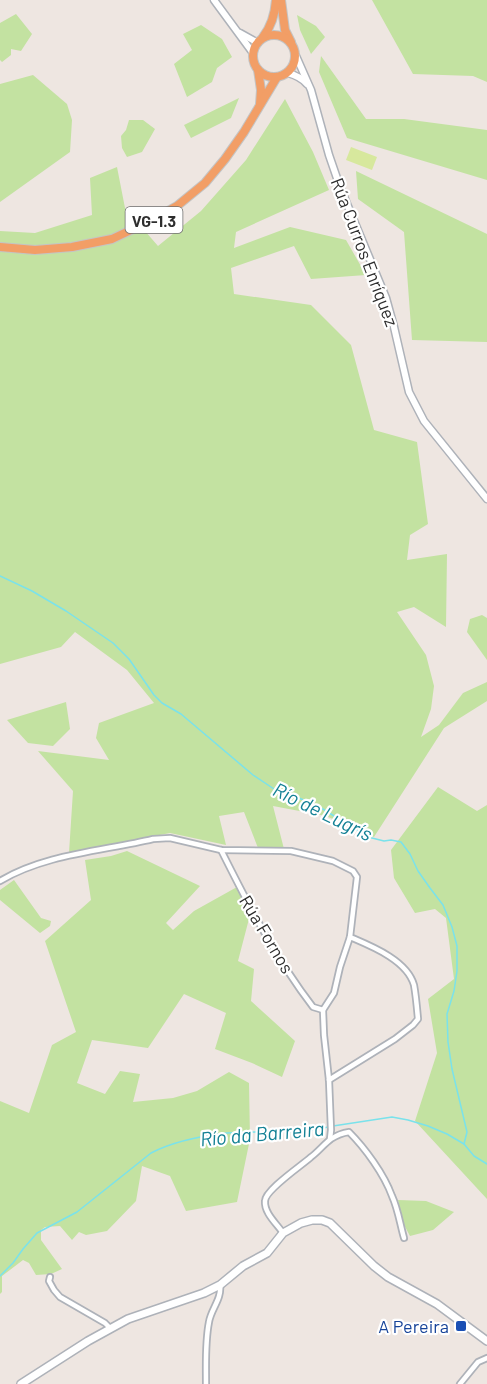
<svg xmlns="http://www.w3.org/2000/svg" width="487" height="1384" font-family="Barlow,sans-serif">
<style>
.green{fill:#c3e2a1}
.pitch{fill:#d7e89d}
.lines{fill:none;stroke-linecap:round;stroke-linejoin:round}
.stream{stroke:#7ae2eb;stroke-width:1.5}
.minor-casing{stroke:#aeb2b9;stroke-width:8}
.tertiary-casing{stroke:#aeb2b9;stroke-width:9}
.secondary-casing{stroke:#aeb2b9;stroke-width:10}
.trunk-casing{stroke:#c4c4c4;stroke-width:10}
.minor{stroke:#fff;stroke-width:4.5}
.tertiary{stroke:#fff;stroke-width:6}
.secondary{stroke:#fff;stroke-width:7}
.trunk{stroke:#f29e66;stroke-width:8}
.transit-dot{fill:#1a4fb4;stroke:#fff;stroke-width:2}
.labels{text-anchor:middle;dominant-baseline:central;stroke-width:4.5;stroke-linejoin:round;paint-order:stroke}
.shield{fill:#fff;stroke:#6d6d6d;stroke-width:1.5}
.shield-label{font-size:16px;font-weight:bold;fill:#2e2e2e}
.street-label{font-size:18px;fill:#2e2e2e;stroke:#fff}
.transit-label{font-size:18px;fill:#164399;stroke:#fff;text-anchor:end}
.water-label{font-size:20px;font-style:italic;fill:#138195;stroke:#fff}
</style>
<rect width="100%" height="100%" fill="#eee6e1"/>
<g class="green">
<path d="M372 0H487V82L473 76 413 74Z"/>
<path d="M16 14 32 34 21 51 11 49V55L2 62 0 60V23Z"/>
<path d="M297 15 316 26 325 37 311 54 300 30Z"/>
<path d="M201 25 222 39 232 57 217 68 212 82 187 97 174 64 192 50 183 34Z"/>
<path d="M321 56 366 119H404L487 130V180L347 138 319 72Z"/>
<path d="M33 75 67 104 72 120 70 152 0 202V84Z"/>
<path d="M239 98 231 118 191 138 184 125Z"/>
<path d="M285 99 313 152 329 190 236 232 234 248 290 227 346 240 366 275 311 279 294 246 231 268 234 294 311 305 351 345 374 430 417 442 428 524 410 535 407 560 447 554 446 627 414 607 397 612 426 655 434 686 431 709 421 737 439 725 463 693 487 682V701L444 728 374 837 326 816 273 806 284 849 258 848 244 812 219 816 226 845 170 833 69 853 73 791 38 751 109 760 96 738 99 723 154 703 127 670 75 632 61 647 0 664V231L35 233 92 215 90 178 117 167 125 208 158 246 201 211 246 160Z"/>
<path d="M129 120H143L155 129 142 152 127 157 122 148 121 136 126 130Z"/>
<path d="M356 171 487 234V342L412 340 404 232 358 199Z"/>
<path d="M482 615 487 618V660L467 632 470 619Z"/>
<path d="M66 702 70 729 53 746 28 743 7 720Z"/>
<path d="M438 787 477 811 487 805V1199L415 1121 437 1053 428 999 454 979 446 918 435 909 415 913 394 878 391 850Z"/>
<path d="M127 851 200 886 166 923 173 930 194 911 237 887 250 915 238 961 254 969 251 1001 295 1041 282 1077 252 1063 215 1049 226 1013 184 994 148 1048 92 1040 77 1083 105 1094 120 1071 140 1074 133 1102 173 1098 197 1091 229 1072 249 1083 250 1139 237 1202 186 1211 170 1176 142 1166 136 1201 107 1231 86 1235 79 1232 72 1240 60 1226 45 1227 41 1230V1240L62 1269 51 1274 36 1275 29 1263 23 1260 2 1276V1292L0 1294V1101L29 1113 52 1045 76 1032 45 941 91 900 85 860 111 856Z"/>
<path d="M14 880 41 918 51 921 50 926 40 933 0 900V890Z"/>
<path d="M398 1200 426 1201 454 1212 433 1230 410 1236 403 1223Z"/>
</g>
<path class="pitch" d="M351 147 377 157 372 170 346 160Z"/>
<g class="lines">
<g class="stream">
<path d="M0 576 32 591 66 611 113 643 129 659 154 695 162 703 181 714 253 775 277 791 294 796 318 806 368 837 384 841 391 840 401 842 410 854 418 871 430 888 443 905 452 927 457 946V971L454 991 447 1014 448 1042 452 1069 467 1132 464 1144"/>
<path d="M333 1126 392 1117 408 1120 428 1126 447 1134 464 1144 474 1156 487 1164"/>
<path d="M0 1276 13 1263 23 1249 37 1233 77 1212 151 1153C174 1141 201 1136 227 1133 260 1130 295 1135 328 1127"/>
</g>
<defs>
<g id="minor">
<path d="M221 850C248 904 276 959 313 1007L323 1010"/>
<path d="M0 881C45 854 103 851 153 839L170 838 221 850 291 851 333 861 353 871 357 877 350 937 340 967 334 993 323 1010 324 1035 329 1080 331 1130 330 1139"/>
<path d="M329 1080 395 1039 413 1025 418 1019C417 1008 416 996 414 985 407 960 371 946 350 937"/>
<path d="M283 1233C277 1224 264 1213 265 1201 265 1190 301 1166 311 1157 318 1152 324 1144 331 1139 337 1135 342 1133 349 1132 365 1148 384 1174 392 1196 398 1209 400 1224 404 1238"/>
<path d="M50 1277 49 1281 54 1290 60 1297 105 1323 110 1328"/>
<path d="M206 1384C206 1363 205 1342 209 1322 211 1309 222 1299 220 1285"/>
<path d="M460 1384 478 1362 487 1358"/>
</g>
<g id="tertiary">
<path d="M214 0 253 53"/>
<path d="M240 33 258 43"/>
<path d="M296 56 311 90 329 155 340 187 386 298 394 327 409 392 424 421 487 499"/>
<path d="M288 73C295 75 302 78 307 84"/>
</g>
<path id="secondary" d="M21 1384 88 1341 128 1319 204 1293 220 1285 243 1266 267 1253 283 1233 301 1223 312 1220H322L330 1223 374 1266 388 1277 437 1304 487 1341"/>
<g id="trunk">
<path d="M281 0 285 30 291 42"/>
<circle cx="274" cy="56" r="21"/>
<path d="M263 37C271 27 275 14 276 0"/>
<path d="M258 70 261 90 260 104"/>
<path d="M0 247 35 250 72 247 112 239 150 221 177 206 205 183 225 159 244 132 277 77"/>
</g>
</defs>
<use href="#minor" class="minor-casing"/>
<use href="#tertiary" class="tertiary-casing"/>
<use href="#secondary" class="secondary-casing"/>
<use href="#trunk" class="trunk-casing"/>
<use href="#minor" class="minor"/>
<use href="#tertiary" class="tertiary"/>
<use href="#secondary" class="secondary"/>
<use href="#trunk" class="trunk"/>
</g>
<rect class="transit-dot" x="455" y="1320" width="12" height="12" rx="3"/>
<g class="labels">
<rect class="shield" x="125.5" y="207" width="57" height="26" rx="4.5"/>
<g class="shield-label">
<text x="154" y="220">VG-1.3</text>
</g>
<g class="street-label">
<text transform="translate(365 252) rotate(69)">Rúa Curros Enríquez</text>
<text transform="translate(267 934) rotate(59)">Rúa Fornos</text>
</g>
<g class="transit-label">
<text x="449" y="1326">A Pereira</text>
</g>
<g class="water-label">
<text transform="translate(323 811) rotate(26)">Río de Lugrís</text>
<text transform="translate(262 1133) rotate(-5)">Río da Barreira</text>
</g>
</g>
</svg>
